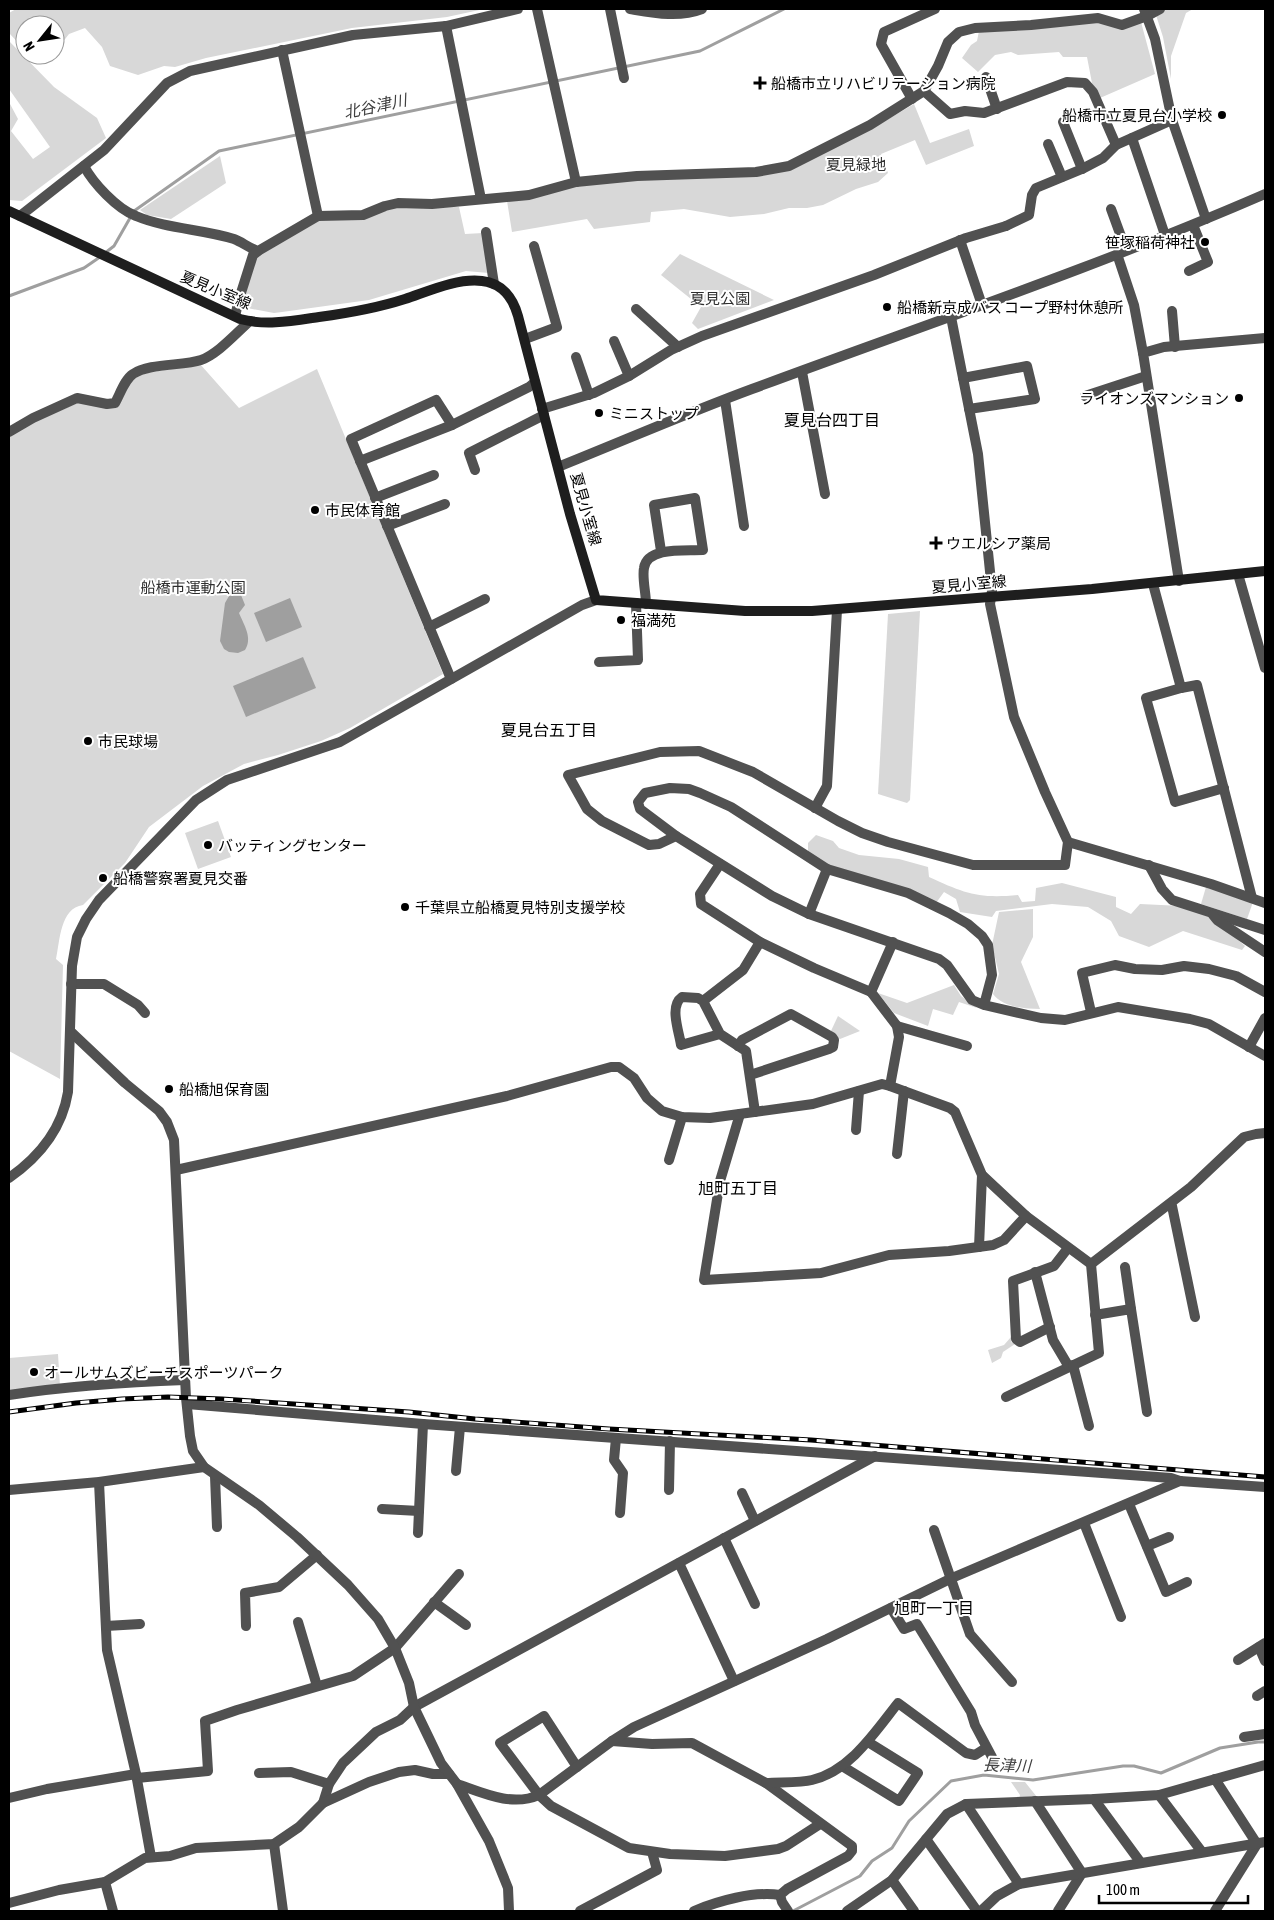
<svg xmlns="http://www.w3.org/2000/svg" width="1274" height="1920" font-family="'Asap Condensed','Noto Sans JP',sans-serif">
<style>
.green{fill:#d8d8d8}
.water{fill:#9f9f9f}
.lines{fill:none;stroke-linecap:round;stroke-linejoin:round}
.stream{stroke:#9f9f9f;stroke-width:3}
.minor{stroke:#515151;stroke-width:10}
.tertiary{stroke:#515151;stroke-width:10}
.secondary{stroke:#1e1e1e;stroke-width:10}
.rail-casing{stroke:#000;stroke-width:5}
.rail{stroke:#fff;stroke-width:3;stroke-dasharray:9;stroke-linecap:butt}
.poi-dot{fill:#000;stroke:#fff;stroke-width:2}
.labels{text-anchor:middle;dominant-baseline:central;stroke-width:4;stroke-linejoin:round;paint-order:stroke}
.poi-label{font-size:15px;fill:#000;stroke:#fff;text-anchor:start}
.park-label{font-size:15px;fill:#2f2f2f;stroke:#fff}
.street-label{font-size:15px;fill:#000;stroke:#fff}
.water-label{font-size:16px;font-style:italic;fill:#404040;stroke:#fff}
.neighbourhood-label{font-size:16px;fill:#000;stroke:#fff}
</style>
<rect width="100%" height="100%" fill="#fff"/>
<g class="green">
<path d="M16 9H484L447 17 352 28 206 58 175 67 164 66 138 75 110 66 102 47 85 28 69 34 55 52V25H25V50L9 33V13Z"/>
<path d="M1162 9H1193L1186 13 1171 56V79L1163 37 1156 15Z"/>
<path d="M1097 22H1141L1155 74 1100 98 1092 83 1087 57H1063L1059 52 1018 55 1011 52 995 55 978 72 962 58 971 45 977 41 979 31Z"/>
<path d="M9 41 54 87 97 118 106 138 22 201 9 200V102L18 119 11 131 33 159 50 147 9 89Z"/>
<path d="M914 104 930 143 969 129 974 146 926 165 915 140 881 154 888 173 878 182 856 189 823 205 807 208H789L764 214 730 217 684 209 651 212 650 222 594 229 587 219 512 232 507 201 575 186 637 179 755 176 873 128Z"/>
<path d="M220 156 226 183 171 219 147 215 140 210Z"/>
<path d="M399 207H459L465 234 483 233 489 273 466 271 369 300 282 312 274 313 242 307 256 257 317 221Z"/>
<path d="M680 254 774 300 698 329 692 323 701 307 661 275Z"/>
<path d="M200 364 239 408 317 369 443 674 350 728 321 741 278 755 244 764 203 786 149 827 125 863 83 905C60 908 60 941 56 959L63 965 60 1079 9 1051V435L46 415 62 410 77 403 111 406 131 380 147 373Z"/>
<path d="M920 611 910 800 907 803 878 794 888 614Z"/>
<path d="M218 821 231 857 198 869 185 833Z"/>
<path d="M816 835 833 841 839 848 859 855 899 859 928 867 929 877C964 893 978 899 1018 895L1022 902 1035 901 1036 888 1062 883 1116 897V907L1131 914 1140 904 1182 906 1209 915 1245 946 1242 950 1183 931 1149 947 1119 936 1111 921 1088 907 1052 904 996 911 992 917 960 912 956 899 944 892 936 903 832 869 808 853V843Z"/>
<path d="M1206 887 1253 902 1247 919 1201 904Z"/>
<path d="M1033 909V937L1021 962 1040 1009C1024 1009 1003 1007 993 994L999 974 992 945 999 912Z"/>
<path d="M954 985 961 996 977 1008 959 1002 953 1015 933 1009 928 1026 894 1013 878 993 907 1003Z"/>
<path d="M838 1016 860 1031 840 1039 830 1033Z"/>
<path d="M1011 1337V1342L1015 1344 1003 1352 1001 1358 992 1363 988 1350 1004 1345Z"/>
<path d="M58 1354 60 1386 9 1394V1358Z"/>
<path d="M1011 1782H1025L1037 1797 1019 1799 1020 1795Z"/>
</g>
<g class="water">
<path d="M233 593 241 595 245 605 239 613C244 625 253 638 245 650L238 653 229 652 224 649 220 641 225 603 229 596Z"/>
<path d="M290 598 302 627 266 642 254 613Z"/>
<path d="M303 657 316 688 246 717 233 686Z"/>
</g>
<g class="lines">
<g class="stream">
<path d="M105 253 114 246 134 211 219 151 700 51 784 9"/>
<path d="M9 296 84 268 100 257"/>
<path d="M793 1911 860 1876 872 1861 892 1848 909 1821 951 1781 984 1775 1033 1780 1123 1766H1134L1161 1773 1220 1748 1258 1742H1265"/>
</g>
<g class="minor">
<path d="M537 9 576 182"/>
<path d="M610 9 624 78"/>
<path d="M446 26 481 199"/>
<path d="M282 50 318 216"/>
<path d="M986 77 997 109"/>
<path d="M924 91 950 114 965 111 984 113 1067 82 1085 83 1093 92 1116 145"/>
<path d="M912 99 881 44 884 32 935 9"/>
<path d="M1063 122 1082 169"/>
<path d="M1132 138 1165 235"/>
<path d="M1048 144 1062 177"/>
<path d="M84 166C93 183 117 209 136 216 167 229 202 229 234 239 242 242 249 248 258 251L318 216 363 215 385 206 398 203 432 204 529 195 576 182 637 176 756 172 789 166 870 125 924 91 938 66 948 42 959 32 975 28 1031 25 1098 18 1122 25 1147 16 1160 9"/>
<path d="M1111 209 1126 250"/>
<path d="M1006 226 1029 215 1032 195 1036 188 1082 169 1103 158 1116 145 1172 120"/>
<path d="M486 232 494 284"/>
<path d="M960 240 982 305"/>
<path d="M1117 254 1134 305 1143 353"/>
<path d="M1189 271 1208 262 1193 225"/>
<path d="M636 309 678 347"/>
<path d="M1172 311 1175 347"/>
<path d="M235 316 240 296 253 255 258 251"/>
<path d="M525 339 557 327 534 246"/>
<path d="M614 341 629 376"/>
<path d="M576 357 589 395"/>
<path d="M802 372 825 494"/>
<path d="M963 378 1027 366 1035 399 969 409"/>
<path d="M1085 396 1146 376"/>
<path d="M725 400 744 526"/>
<path d="M9 432 33 418 77 398 107 404 115 403C120 394 125 379 133 374 149 363 183 366 201 360 218 354 236 333 250 321"/>
<path d="M360 461 452 425 529 387 535 382"/>
<path d="M558 467C623 441 687 413 752 389 924 325 1097 267 1265 194"/>
<path d="M475 470 469 453 544 415"/>
<path d="M375 498 434 475"/>
<path d="M387 526 445 504"/>
<path d="M1238 574 1265 668"/>
<path d="M1179 581 1143 353 1164 347 1265 338"/>
<path d="M1153 584 1181 688 1197 685 1252 898"/>
<path d="M646 604C646 593 642 578 644 568 647 546 687 551 703 550L695 498 654 505 661 551"/>
<path d="M429 627 485 599"/>
<path d="M599 662 638 660 636 603"/>
<path d="M451 679 351 439 436 400 452 425"/>
<path d="M1181 688 1146 698 1175 802 1224 788"/>
<path d="M815 808 827 786 837 610"/>
<path d="M676 836 659 844 649 845 602 821 587 809 568 775 660 752 699 751 753 772 838 821 862 833 888 842 973 865H1065L1068 842 1045 792 1014 717 990 604 992 591 978 454 951 317"/>
<path d="M1068 842 1211 884 1265 903"/>
<path d="M720 864 700 894 701 904 760 942 814 968 871 992"/>
<path d="M1149 865 1162 889 1172 900 1265 930"/>
<path d="M809 914 827 869"/>
<path d="M1213 915 1217 920 1265 952"/>
<path d="M71 984H104L138 1005 145 1013"/>
<path d="M703 1001 743 970 760 942"/>
<path d="M984 1005 992 975 988 945 982 936 968 924 949 913 908 893 827 869 731 807 700 793 689 789 670 788 645 793 638 802 640 809 676 836 772 896 809 914 939 959 947 965 972 1000 984 1005 1041 1018 1065 1020 1118 1007 1190 1019 1209 1024 1265 1056"/>
<path d="M1091 1012 1082 973 1115 965 1135 969 1162 970 1184 966 1209 969 1236 976 1265 992"/>
<path d="M897 1026 967 1046"/>
<path d="M720 1034 681 1045C679 1031 669 1006 682 997L698 998 703 1001 720 1034 746 1051 755 1112"/>
<path d="M738 1046 742 1040 791 1014 832 1037 834 1040 833 1047 829 1049 750 1075"/>
<path d="M1249 1047 1265 1018"/>
<path d="M890 1086 899 1037 897 1026 871 992 893 942"/>
<path d="M740 1114 720 1181 704 1280 821 1273 889 1255 949 1251 993 1245 1004 1240 1026 1216"/>
<path d="M856 1130 859 1091"/>
<path d="M897 1154 904 1091"/>
<path d="M669 1160 682 1117"/>
<path d="M176 1170 507 1096 611 1067H619L634 1078 647 1098 662 1111 682 1117 710 1118 813 1104 882 1084 890 1086 950 1108 955 1112 982 1175 1026 1216 1091 1264 1099 1353 1006 1397"/>
<path d="M1170 1204 1172 1206 1195 1317"/>
<path d="M979 1247 982 1175"/>
<path d="M1091 1264 1191 1187 1244 1137 1256 1134 1265 1133"/>
<path d="M1125 1267 1131 1309"/>
<path d="M1035 1272 1053 1340 1069 1367"/>
<path d="M1095 1315 1131 1309 1147 1412"/>
<path d="M1050 1327 1020 1342 1016 1339 1013 1281 1054 1266 1068 1248"/>
<path d="M1073 1365 1089 1426"/>
<path d="M9 1395C68 1386 126 1382 185 1380"/>
<path d="M187 1404 423 1424 1171 1478 1180 1481"/>
<path d="M616 1438 614 1460 623 1473 620 1513"/>
<path d="M456 1471 460 1427"/>
<path d="M215 1476 217 1527"/>
<path d="M99 1482 107 1650 136 1774 151 1857"/>
<path d="M9 1490 99 1482 204 1467"/>
<path d="M669 1490 670 1441"/>
<path d="M742 1493 755 1521"/>
<path d="M1129 1504 1166 1592 1187 1582"/>
<path d="M382 1509 419 1511"/>
<path d="M1084 1523 1121 1617"/>
<path d="M934 1530 970 1634 1012 1682"/>
<path d="M418 1533 423 1424"/>
<path d="M724 1538 755 1604"/>
<path d="M1147 1546 1169 1537"/>
<path d="M679 1563 734 1681"/>
<path d="M434 1602 466 1625"/>
<path d="M891 1608 904 1629 917 1624 971 1712 975 1725 992 1757"/>
<path d="M298 1622 317 1686"/>
<path d="M106 1626 140 1624"/>
<path d="M246 1626 245 1593 279 1587 317 1555"/>
<path d="M1259 1647 1265 1661"/>
<path d="M1238 1660 1265 1643"/>
<path d="M1244 1737 1265 1734"/>
<path d="M612 1741 652 1744 692 1743 766 1783 852 1846V1851L848 1856 787 1889 780 1895 782 1902 788 1911"/>
<path d="M842 1766 899 1801 918 1773 868 1742"/>
<path d="M577 1767 544 1716 500 1743 539 1795 551 1806 629 1848 670 1854 725 1856 778 1849 786 1846 820 1824"/>
<path d="M259 1773 291 1772 329 1784"/>
<path d="M137 1778 208 1771 205 1721 237 1710 353 1676 395 1648 459 1574"/>
<path d="M1215 1779 1257 1844 1215 1911"/>
<path d="M766 1783C780 1782 800 1783 812 1780 850 1771 875 1732 898 1703L966 1753 975 1755 986 1748"/>
<path d="M457 1784C483 1793 512 1807 539 1795L612 1741 634 1727 827 1639 952 1578 1180 1481"/>
<path d="M1159 1795 1202 1852"/>
<path d="M9 1798 47 1789 136 1774"/>
<path d="M1094 1799 1141 1863"/>
<path d="M1035 1801 1082 1873 1058 1911"/>
<path d="M323 1803 329 1784 343 1763 376 1732 400 1720 414 1707 875 1456"/>
<path d="M966 1804 1019 1884"/>
<path d="M926 1839 977 1911"/>
<path d="M274 1844 283 1911"/>
<path d="M892 1880 914 1911"/>
<path d="M105 1882 113 1911"/>
<path d="M9 1903 59 1890 105 1882 145 1858 170 1856 196 1848 274 1844 299 1827 323 1803 369 1782 399 1772 415 1770 433 1774H449"/>
<path d="M580 1911 657 1870 652 1852"/>
<path d="M694 1911C718 1901 753 1891 780 1895"/>
<path d="M847 1911 892 1880 947 1814 966 1804 1094 1799 1159 1795 1265 1765"/>
</g>
<g class="tertiary">
<path d="M630 9C654 13 679 18 702 9"/>
<path d="M1144 9 1155 39 1172 120 1206 219"/>
<path d="M20 216 104 150 167 83 190 71 353 35 446 26 518 9"/>
<path d="M542 409 594 393 629 376 671 350 702 336 874 275 966 238 1006 226"/>
<path d="M71 1032 125 1083 159 1111 167 1122 174 1140 186 1398 190 1436 193 1451 204 1467 259 1505 297 1537 348 1585 378 1619 395 1648 409 1683 414 1707 441 1763 457 1784 489 1841 508 1888 509 1911"/>
<path d="M9 1178C39 1157 62 1129 68 1092L72 966 77 937 86 919 99 900 196 800 227 780 340 742 582 605 596 600"/>
<path d="M1180 1481 1265 1487"/>
<path d="M1257 1696 1265 1691"/>
<path d="M981 1911 997 1896 1019 1884 1265 1842"/>
</g>
<path class="secondary" d="M9 211 240 319C266 326 292 321 319 317 349 313 377 308 405 299 429 291 457 278 482 281 502 283 513 298 518 316L570 514 596 600 745 611H812L1092 589 1265 571"/>
<defs>
<path id="rail" d="M9 1412 76 1403 122 1399 168 1397 222 1399 409 1412 475 1419 609 1429 811 1440 1265 1477"/>
</defs>
<use href="#rail" class="rail-casing"/>
<use href="#rail" class="rail"/>
</g>
<g class="poi-dot">
<path d="M757.5 75.5h5v5h5v5h-5v5h-5v-5h-5v-5h5z"/>
<circle cx="1222" cy="115" r="5"/>
<circle cx="1205" cy="242" r="5"/>
<circle cx="887" cy="307" r="5"/>
<circle cx="1239" cy="398" r="5"/>
<circle cx="599" cy="413" r="5"/>
<circle cx="315" cy="510" r="5"/>
<path d="M933.5 535.5h5v5h5v5h-5v5h-5v-5h-5v-5h5z"/>
<circle cx="621" cy="620" r="5"/>
<circle cx="88" cy="741" r="5"/>
<circle cx="208" cy="845" r="5"/>
<circle cx="103" cy="878" r="5"/>
<circle cx="405" cy="907" r="5"/>
<circle cx="169" cy="1089" r="5"/>
<circle cx="34" cy="1372" r="5"/>
</g>
<g class="labels">
<g class="poi-label">
<text x="771" y="83">船橋市立リハビリテーション病院</text>
<text x="1212" y="115" text-anchor="end">船橋市立夏見台小学校</text>
<text x="1195" y="242" text-anchor="end">笹塚稲荷神社</text>
<text x="897" y="307">船橋新京成バス コープ野村休憩所</text>
<text x="1229" y="398" text-anchor="end">ライオンズマンション</text>
<text x="609" y="413">ミニストップ</text>
<text x="325" y="510">市民体育館</text>
<text x="946" y="543">ウエルシア薬局</text>
<text x="631" y="620">福満苑</text>
<text x="98" y="741">市民球場</text>
<text x="218" y="845">バッティングセンター</text>
<text x="113" y="878">船橋警察署夏見交番</text>
<text x="415" y="907">千葉県立船橋夏見特別支援学校</text>
<text x="179" y="1089">船橋旭保育園</text>
<text x="44" y="1372">オールサムズビーチスポーツパーク</text>
</g>
<g class="park-label">
<text x="856" y="164">夏見緑地</text>
<text x="720" y="298">夏見公園</text>
<text x="193" y="587">船橋市運動公園</text>
</g>
<g class="street-label">
<text transform="translate(216 290) rotate(23)">夏見小室線</text>
<text transform="translate(586 509) rotate(74)">夏見小室線</text>
<text transform="translate(969 584) rotate(-5)">夏見小室線</text>
</g>
<g class="water-label">
<text transform="translate(375 106) rotate(-12)">北谷津川</text>
<text transform="translate(1007 1765) rotate(2)">長津川</text>
</g>
<g class="neighbourhood-label">
<text x="832" y="420">夏見台四丁目</text>
<text x="549" y="730">夏見台五丁目</text>
<text x="738" y="1188">旭町五丁目</text>
<text x="934" y="1608">旭町一丁目</text>
</g>
</g>
<rect width="1274" height="1920" fill="none" stroke="#000000" stroke-width="20"/>
<g transform="translate(40 40) rotate(240)"><circle r="24" fill="#ffffff" stroke="#999999"/>
<path d="M0-4L9 19L0 12L-9 19Z" fill="#000000"/>
<text y="-8" font-size="14" font-weight="bold" text-anchor="middle" fill="#000000">N</text>
</g>
<path d="M1099 1895v8h149v-8" fill="none" stroke="#000000" stroke-width="2.5"/>
<text x="1106" y="1895" font-size="15" fill="#000000" stroke="#ffffff" stroke-width="4" paint-order="stroke">100 m</text>
</svg>
